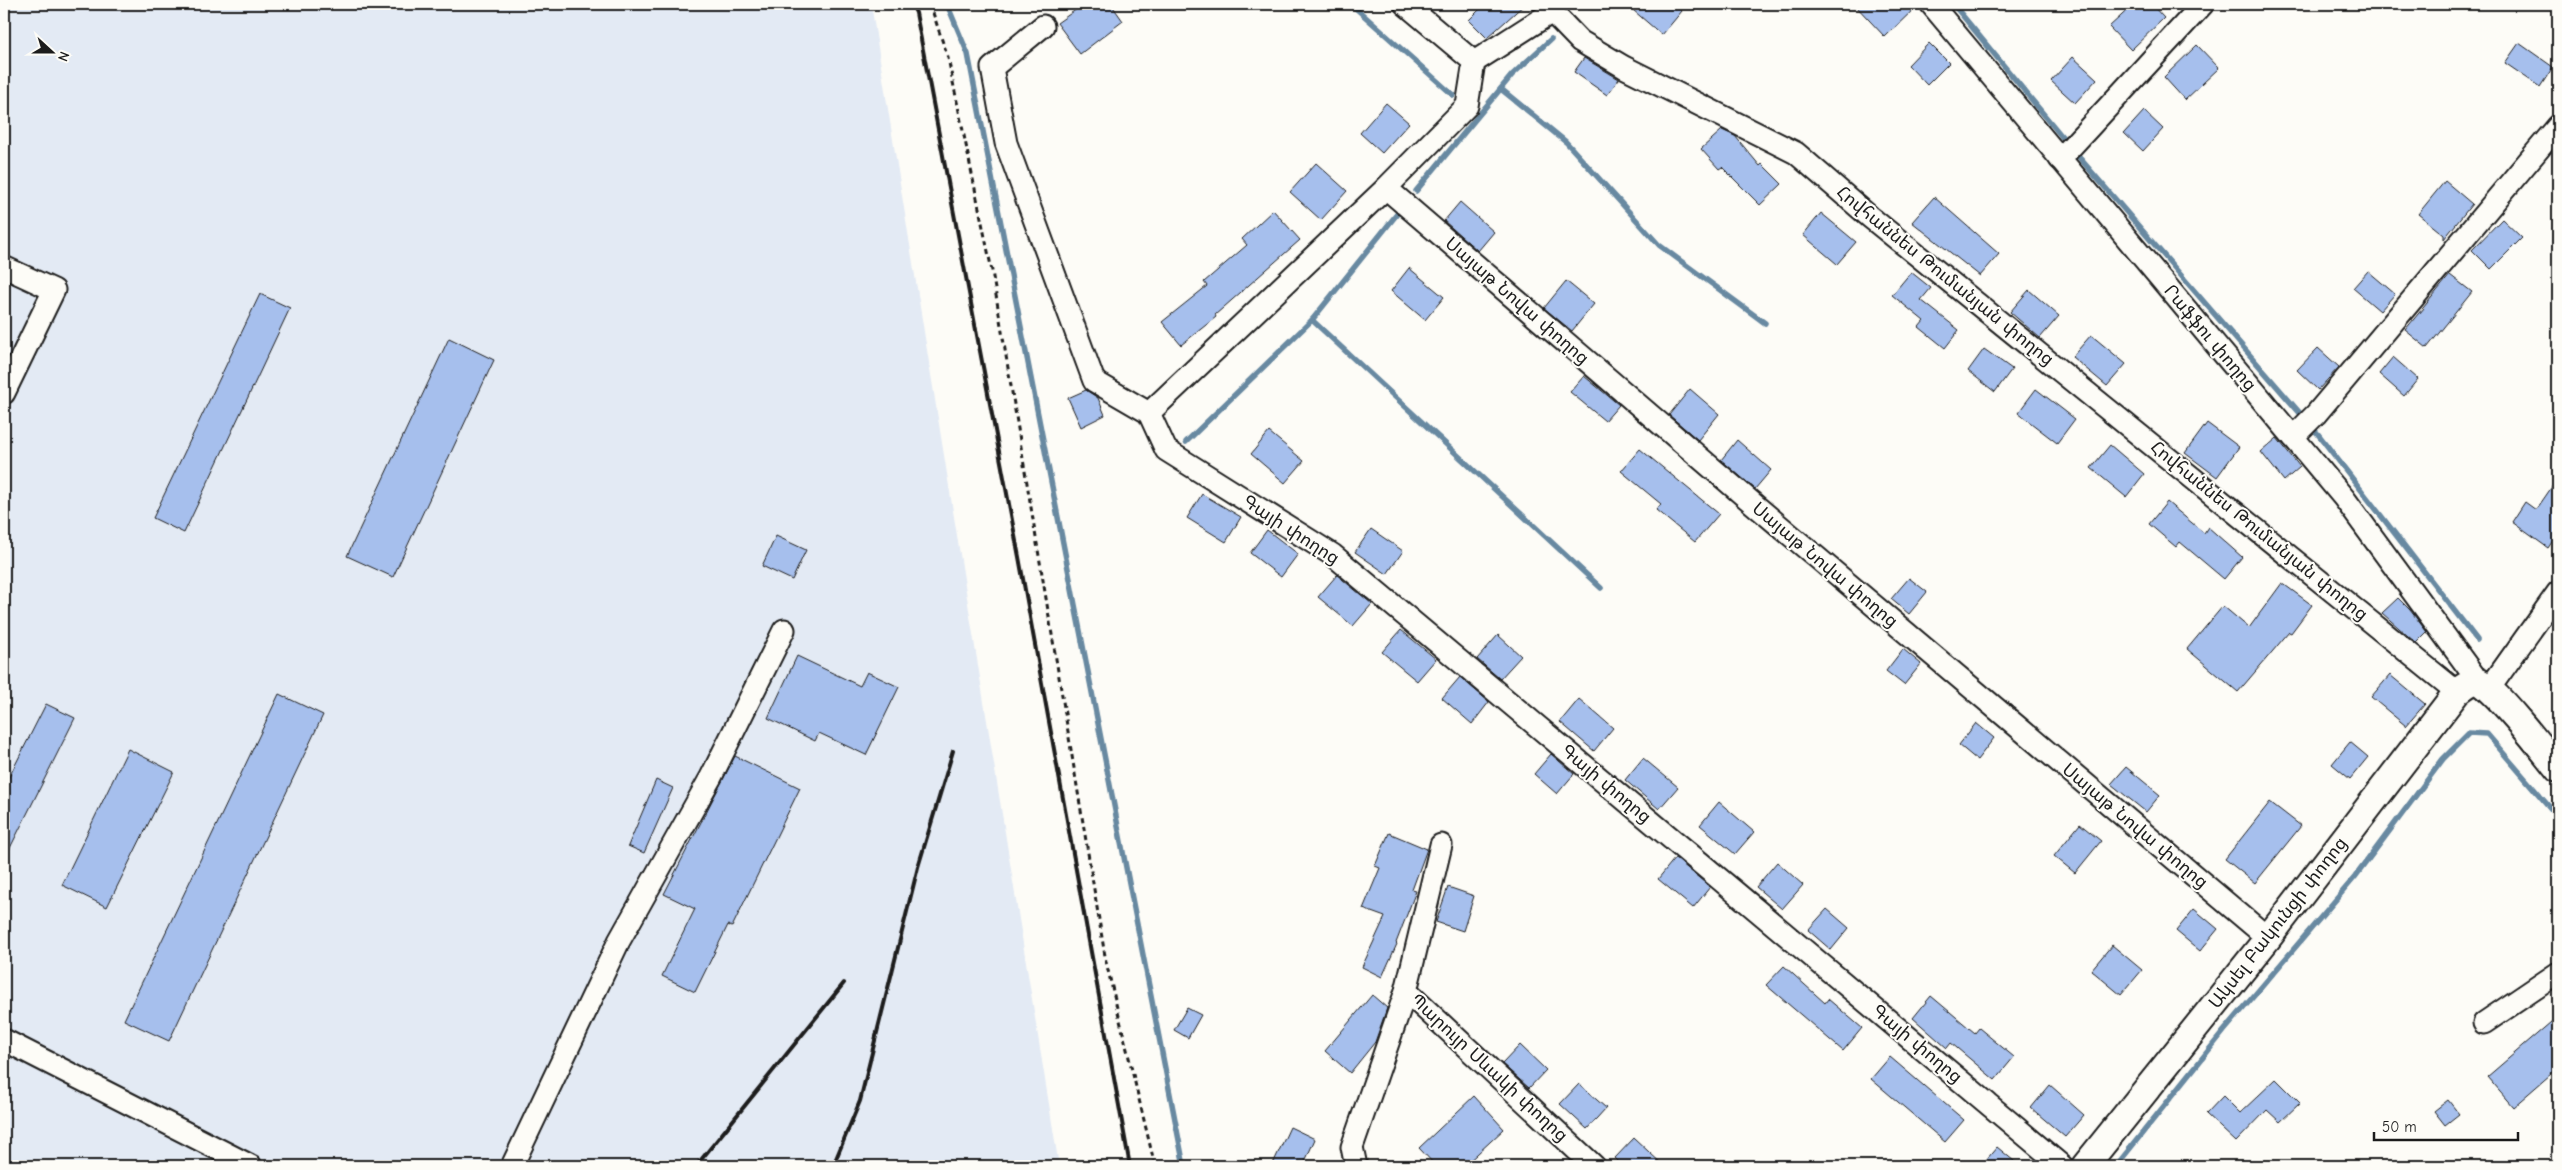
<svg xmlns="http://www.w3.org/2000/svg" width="2562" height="1170" font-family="'Comic Neue','Noto Sans Armenian',sans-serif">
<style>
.built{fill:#e3eaf4}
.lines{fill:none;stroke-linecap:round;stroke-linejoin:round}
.stream{stroke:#6889a1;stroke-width:5.5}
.building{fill:#a6bfed;stroke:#1c1c1c}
.minor-casing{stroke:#1c1c1c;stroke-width:25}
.major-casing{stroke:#1c1c1c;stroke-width:30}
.path{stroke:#1c1c1c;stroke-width:3;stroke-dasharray:5 4;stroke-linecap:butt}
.minor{stroke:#fdfcf7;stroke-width:21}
.major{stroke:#fdfcf7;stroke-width:26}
.rail{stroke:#1c1c1c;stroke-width:4}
.labels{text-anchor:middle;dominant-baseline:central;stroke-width:4;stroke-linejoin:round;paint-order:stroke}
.street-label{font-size:18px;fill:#1c1c1c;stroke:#fdfcf7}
</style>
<rect width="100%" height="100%" fill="#fdfcf7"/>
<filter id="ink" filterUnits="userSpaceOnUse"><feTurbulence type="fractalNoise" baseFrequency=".02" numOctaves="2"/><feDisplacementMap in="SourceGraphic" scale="10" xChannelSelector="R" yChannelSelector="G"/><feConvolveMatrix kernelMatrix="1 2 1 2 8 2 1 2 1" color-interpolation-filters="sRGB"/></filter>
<g filter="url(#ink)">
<path class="built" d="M4 4H871L1059 1166H4Z"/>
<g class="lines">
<g class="stream">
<path d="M947 4 968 54 1184 1166"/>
<path d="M1351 4 1453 95"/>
<path d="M1953 4 2078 156 2318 434 2477 640"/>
<path d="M1501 89 1566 142 1659 245 1765 323"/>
<path d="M1416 191 1512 75 1551 39"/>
<path d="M1312 320 1601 588"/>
<path d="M1186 442 1312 320 1397 214"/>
<path d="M2116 1166 2224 1031 2355 877 2443 759 2469 733 2487 734 2558 817"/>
</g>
</g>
<g class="building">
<path d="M1084 4H1111L1123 21 1080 54 1057 23Z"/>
<path d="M1485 4H1525L1487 38 1469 20Z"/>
<path d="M1626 4H1673L1682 11 1662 35Z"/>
<path d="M1854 4H1919L1885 37Z"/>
<path d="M2134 4H2151L2164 18 2131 50 2109 27Z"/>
<path d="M1929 43 1949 63 1927 85 1908 65Z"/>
<path d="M2519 43 2553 67 2540 87 2505 63Z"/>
<path d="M2197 45 2219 68 2185 100 2164 77Z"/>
<path d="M2073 57 2097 79 2075 103 2051 81Z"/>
<path d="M1584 58 1619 79 1607 95 1574 72Z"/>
<path d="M1386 103 1409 123 1382 153 1360 133Z"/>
<path d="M2144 111 2163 129 2143 151 2124 133Z"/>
<path d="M1722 130 1735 136 1760 166 1762 164 1782 184 1760 205 1722 167 1719 169 1701 149Z"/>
<path d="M1316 163 1347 191 1321 220 1290 192Z"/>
<path d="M2445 181 2472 204 2444 239V235L2418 214Z"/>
<path d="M1934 197 1999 254 1980 276 1912 222Z"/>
<path d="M1460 202 1494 232 1478 251 1444 221Z"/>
<path d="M1273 210 1300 240 1215 315 1216 317 1181 345 1162 322 1207 286 1204 282 1247 245 1242 239Z"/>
<path d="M1821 213 1856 242 1837 264 1803 235Z"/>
<path d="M2502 219 2522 238 2491 269 2472 250Z"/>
<path d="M1409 268 1444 297 1425 320 1391 291Z"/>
<path d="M2368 271 2395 294 2380 311 2353 288Z"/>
<path d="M1911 272 1931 288 1921 300 1959 330 1945 348 1919 327 1924 321 1892 295Z"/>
<path d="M2450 275 2472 292 2427 348 2405 330Z"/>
<path d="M1566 281 1594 304 1572 331 1544 308Z"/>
<path d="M2029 290 2059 316 2040 338 2010 312Z"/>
<path d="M260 294 290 308 184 533 153 518Z"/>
<path d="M2091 335 2126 364 2107 386 2072 357Z"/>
<path d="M449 338 494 360 393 577 347 556Z"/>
<path d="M2318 348 2339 367 2318 390 2297 370Z"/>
<path d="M1984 349 2012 369 1995 392 1968 371Z"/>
<path d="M2393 357 2418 379 2404 396 2379 374Z"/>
<path d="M1584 376 1619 405 1605 421 1570 392Z"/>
<path d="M1690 389 1719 414 1698 440 1669 415Z"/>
<path d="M2036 389 2075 419 2057 443 2018 413Z"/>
<path d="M1086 390 1098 398 1105 415 1081 427 1068 398Z"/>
<path d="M2207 423 2239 447 2217 477 2185 453Z"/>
<path d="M1269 432 1304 461 1285 483 1251 454Z"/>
<path d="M2277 438 2300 467 2284 481 2261 452Z"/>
<path d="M1737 440 1771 470 1755 489 1721 460Z"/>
<path d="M2110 445 2144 474 2126 497 2091 468Z"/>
<path d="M1640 449 1719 514 1695 542 1656 510 1661 504 1621 471Z"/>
<path d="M2558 478V533L2548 548 2512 522 2525 502 2536 510Z"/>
<path d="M1202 494 1241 517 1226 542 1187 518Z"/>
<path d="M2167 502 2204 533 2208 527 2242 557 2224 579 2180 542 2176 547 2149 524Z"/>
<path d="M1371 529 1403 551 1387 574 1355 552Z"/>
<path d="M1267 530 1298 554 1281 577 1250 553Z"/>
<path d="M776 536 806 550 792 580 762 566Z"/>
<path d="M1337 575 1372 604 1353 626 1318 597Z"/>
<path d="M1909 578 1927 592 1909 614 1891 599Z"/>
<path d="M2282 583 2312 605 2291 633 2289 632 2238 692 2187 649 2223 606 2249 628Z"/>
<path d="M2398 598 2410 610 2427 632 2416 643 2382 613Z"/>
<path d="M1401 630 1436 659 1417 681 1382 652Z"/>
<path d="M1498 635 1521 656 1500 679 1477 659Z"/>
<path d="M1903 649 1921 664 1904 685 1886 671Z"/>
<path d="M797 656 860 686 867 672 899 687 866 755 819 733 815 741 768 718Z"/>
<path d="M2390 675 2425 704 2406 726 2371 697Z"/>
<path d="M1460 677 1489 702 1472 724 1442 698Z"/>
<path d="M279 694 323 715 169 1041 124 1020Z"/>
<path d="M1579 699 1613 728 1594 751 1560 722Z"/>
<path d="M46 704 75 718 4 860V787Z"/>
<path d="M1976 723 1994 738 1977 760 1959 745Z"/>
<path d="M2350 742 2368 757 2350 779 2332 764Z"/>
<path d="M128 749 174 772 107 907 62 885Z"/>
<path d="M1551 754 1574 774 1557 794 1534 774Z"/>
<path d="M735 756 800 788 732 927 728 925 695 992 662 976 695 909 664 894Z"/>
<path d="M1643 758 1678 787 1659 809 1625 780Z"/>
<path d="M2126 767 2160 795 2146 812 2111 784Z"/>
<path d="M656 780 673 788 644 853 628 846Z"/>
<path d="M1719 802 1754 832 1735 854 1700 825Z"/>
<path d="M2270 802 2301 826 2255 883 2225 859Z"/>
<path d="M2080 824 2101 841 2075 873 2054 856Z"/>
<path d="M1389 833 1427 849 1412 890 1416 891 1396 943 1397 944 1382 977 1362 967 1385 917 1363 909 1380 868 1375 866Z"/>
<path d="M1675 858 1710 887 1693 908 1658 879Z"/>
<path d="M1777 862 1803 885 1782 909 1756 887Z"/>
<path d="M1448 887 1474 896 1463 931 1436 922Z"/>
<path d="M1827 909 1849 928 1831 950 1808 930Z"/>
<path d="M2194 909 2218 929 2200 951 2176 931Z"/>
<path d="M2112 945 2142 970 2121 995 2091 970Z"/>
<path d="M1784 966 1825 1003 1828 999 1862 1028 1843 1051 1766 985Z"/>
<path d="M1372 995 1387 1008 1375 1042 1350 1073 1325 1051Z"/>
<path d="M1931 996 1975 1033 1979 1028 2014 1057 1995 1080 1951 1043 1947 1048 1913 1018Z"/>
<path d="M1187 1008 1201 1015 1188 1038 1174 1030Z"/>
<path d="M2558 1016V1068L2513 1107 2487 1077Z"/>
<path d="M1520 1045 1546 1070 1529 1088 1502 1064Z"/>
<path d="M1890 1057 1964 1120 1945 1142 1871 1079Z"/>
<path d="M2276 1079 2300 1103 2280 1122 2267 1110 2236 1142 2206 1114 2223 1096 2240 1113Z"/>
<path d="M1579 1084 1606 1108 1587 1129 1560 1104Z"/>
<path d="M2050 1085 2084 1115 2065 1137 2031 1108Z"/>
<path d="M1474 1096 1504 1129 1464 1166H1436L1419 1148Z"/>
<path d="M2448 1100 2459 1114 2445 1125 2434 1111Z"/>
<path d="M1290 1127 1315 1139 1303 1166H1272Z"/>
<path d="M1634 1138 1664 1166H1623L1615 1158Z"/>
<path d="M1997 1147 2020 1166H1981Z"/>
</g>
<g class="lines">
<defs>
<g id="minor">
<path d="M1405 4 1474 62"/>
<path d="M1931 4 2344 498 2478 681"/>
<path d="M1043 26 992 68 1006 143 1094 381 1149 413"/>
<path d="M1474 62 1552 12 1580 41 1624 67 1796 153 1870 217 2457 692"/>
<path d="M2060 159 2203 4"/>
<path d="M1386 188 1756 506 2268 938"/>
<path d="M4 267 54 290 4 393"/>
<path d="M1149 413 1166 450 1333 555 2062 1166"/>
<path d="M1149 413 1386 188 1467 106 1474 62"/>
<path d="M2293 437 2316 414 2558 126"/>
<path d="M2489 689 2558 592"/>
<path d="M1441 845 1406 991 1594 1166"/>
<path d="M2484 1023 2558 973"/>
<path d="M4 1040 251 1166"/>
<path d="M512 1166 619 941 711 777 784 630"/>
<path d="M1356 1166 1352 1147 1406 991"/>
</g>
<path id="major" d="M2085 1166 2268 938 2457 692C2462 688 2471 681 2477 681 2490 682 2547 755 2558 769"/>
</defs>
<use href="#minor" class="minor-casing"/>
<use href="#major" class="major-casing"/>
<path class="path" d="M930 4 948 58 992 271 1106 962 1155 1166"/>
<use href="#minor" class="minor"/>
<use href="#major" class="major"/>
<g class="rail">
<path d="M912 4 916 13 1019 557 1130 1166"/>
<path d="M696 1166 844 983"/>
<path d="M833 1166 860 1101 918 867 953 751"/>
</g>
</g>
</g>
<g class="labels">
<g class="street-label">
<text transform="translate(1945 276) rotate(39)">Հովհաննես Թումանյան փողոց</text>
<text transform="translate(1517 301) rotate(41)">Սայաթ Նովա փողոց</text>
<text transform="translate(2210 338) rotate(50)">Րաֆֆու փողոց</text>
<text transform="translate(1291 530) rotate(33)">Գայի փողոց</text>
<text transform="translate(2259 531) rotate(39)">Հովհաննես Թումանյան փողոց</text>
<text transform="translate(1825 565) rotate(40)">Սայաթ Նովա փողոց</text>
<text transform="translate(1606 784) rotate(40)">Գայի փողոց</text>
<text transform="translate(2135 826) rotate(40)">Սայաթ Նովա փողոց</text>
<text transform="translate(2278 923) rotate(-52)">Ակսել Բակունցի փողոց</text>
<text transform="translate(1917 1044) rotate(40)">Գայի փողոց</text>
<text transform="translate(1489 1068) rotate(43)">Պարույր Սևակի փողոց</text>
</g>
</g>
<rect width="2562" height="1170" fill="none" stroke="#fdfcf7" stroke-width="20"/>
<rect x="10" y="10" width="2542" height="1150" fill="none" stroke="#1c1c1c" stroke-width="2" filter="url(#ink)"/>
<g transform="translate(52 52) rotate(111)" stroke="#fdfcf7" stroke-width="4" paint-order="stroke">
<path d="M0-4L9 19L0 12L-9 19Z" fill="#1c1c1c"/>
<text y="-8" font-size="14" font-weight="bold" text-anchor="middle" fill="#1c1c1c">N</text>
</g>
<path d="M2374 1132v8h144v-8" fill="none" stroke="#1c1c1c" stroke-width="2.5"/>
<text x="2382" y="1132" font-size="15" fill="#1c1c1c" stroke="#fdfcf7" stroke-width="4" paint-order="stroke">50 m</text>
</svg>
